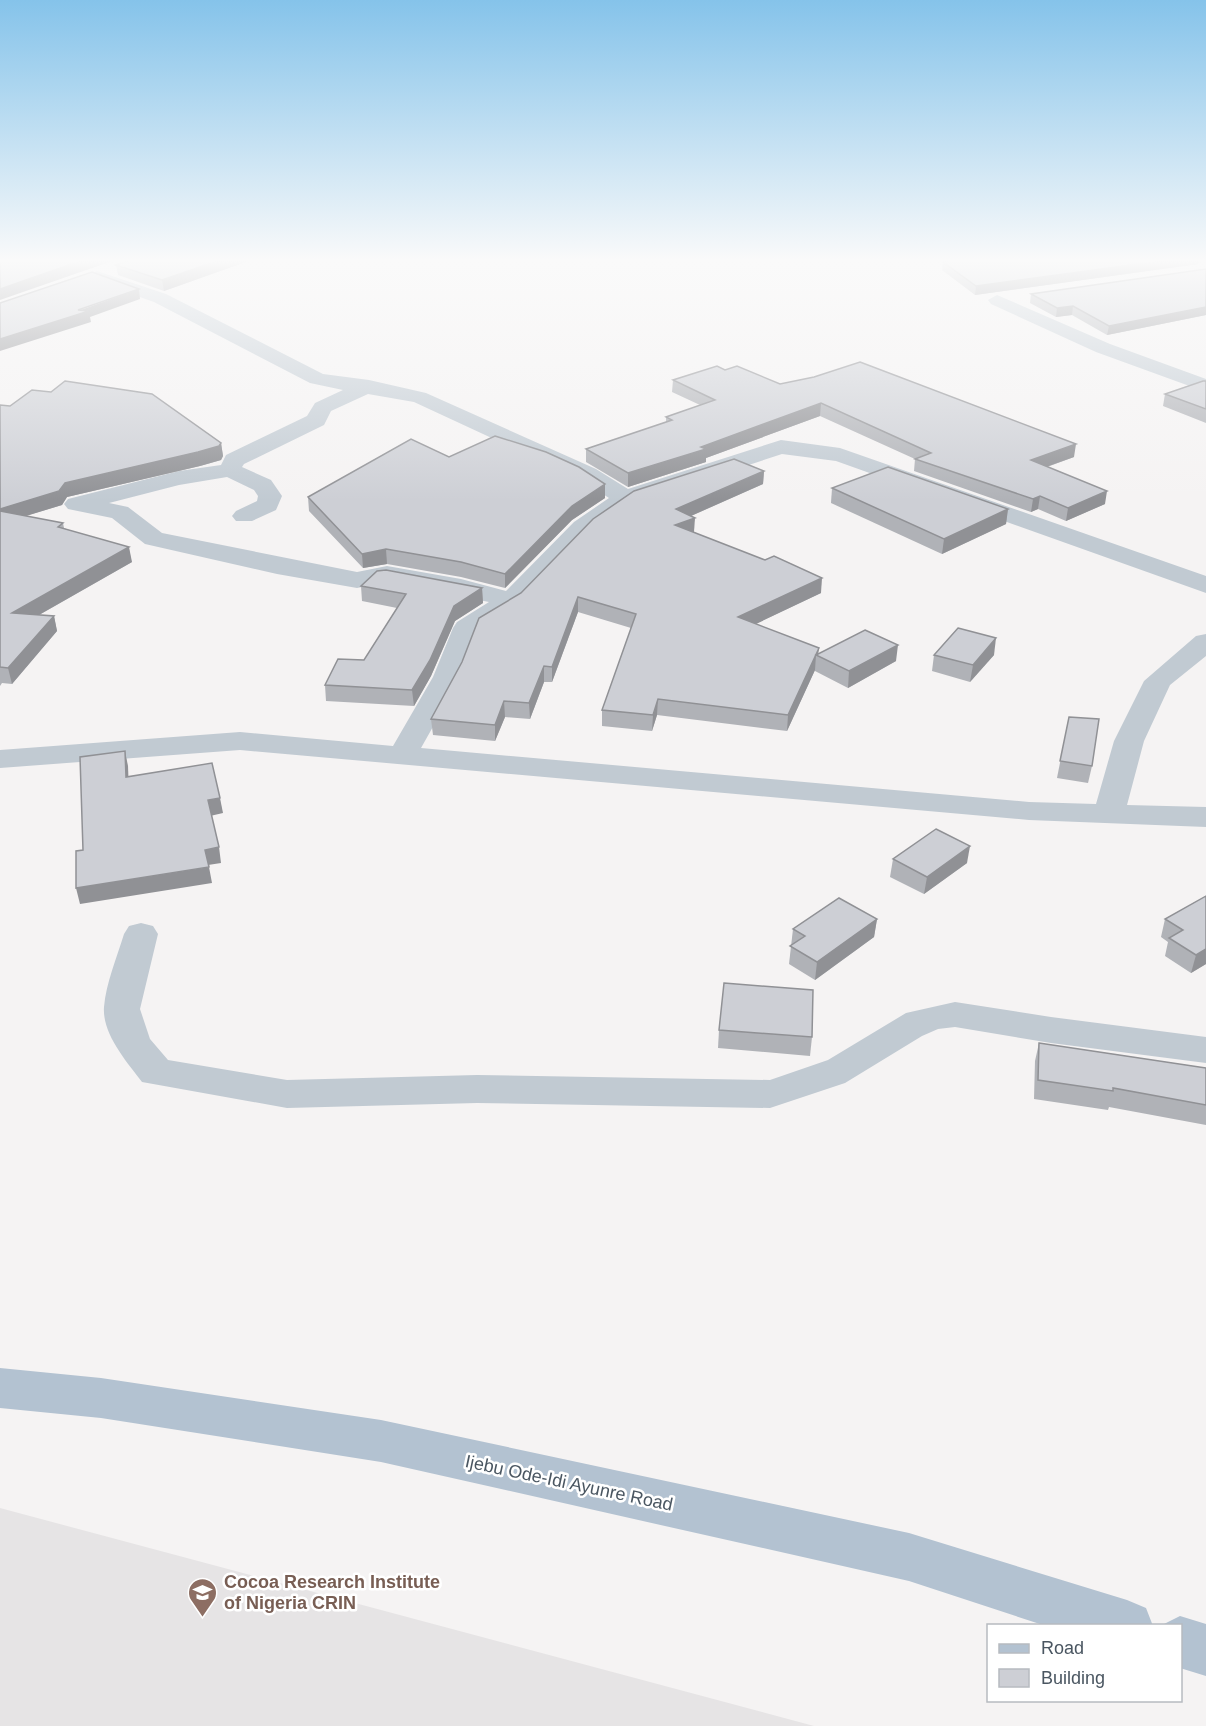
<svg xmlns="http://www.w3.org/2000/svg" width="1206" height="1726" font-family="Helvetica,sans-serif">
<style>
.education{fill:#e6e4e5}
.lines{fill:none;stroke-linecap:round;stroke-linejoin:round}
.minor{fill:#c1cad2;fill-rule:evenodd}
.major{fill:#b3c2d1;fill-rule:evenodd}
.wall{fill:#b0b2b7}
.shaded-wall{fill:#909195}
.building{fill:#cdcfd5;stroke:#909195;stroke-width:1.5}
.labels{text-anchor:middle;dominant-baseline:central;stroke-width:5;stroke-linejoin:round;paint-order:stroke}
.near-street-label{font-size:18px;fill:#4a5661;stroke:#fff}
.near-education-label{font-size:18px;font-weight:bold;fill:#785e54;stroke:#fff;text-anchor:start}
</style>
<rect width="100%" height="100%" fill="#f5f3f3"/>
<path class="education" d="M0 1508 814 1726H0Z"/>
<g class="lines">
<g class="minor">
<path d="M97 271 166 294 323 374 369 380 426 393 596 469 628 489 781 440 840 448 1206 576V593L836 461 782 454 633 503 592 532 520 606 478 632 461 677 421 748 1029 802 1096 804 1114 741 1144 681 1196 636 1206 634V656L1170 685 1144 741 1127 805 1206 807V827L1029 820 240 750 0 768V750L240 732 393 746 433 677 453 628 457 622 489 602 387 582 357 588 277 574 145 544 112 518 68 509 64 504 68 499 179 471 221 465 226 455 307 416 315 403 343 390 310 383 154 302 91 280 88 276ZM368 394 414 402 580 479 609 498 574 522 506 591 461 579 387 566 357 572 162 533 128 507 109 503 179 485 227 477 254 490 258 496 257 501 236 511 232 516 236 521H252L276 510 282 496 271 480 242 467 244 464 324 425 331 411Z"/>
<path d="M997 295 1110 344 1206 379V392L1096 352 991 304 988 300Z"/>
<path d="M141 923 153 926 158 934 140 1009 150 1039 168 1060 287 1080 477 1075 770 1080 828 1060 906 1013 955 1002 1051 1017 1206 1037V1063L1051 1043 955 1027 938 1029 922 1036 845 1083 770 1108 477 1103 287 1108 142 1082C127 1062 102 1034 104 1007 106 983 117 957 124 934L129 926Z"/>
</g>
<g class="major">
<path d="M0 1368 101 1378 381 1420 909 1533 1127 1600 1146 1608 1153 1626H1046L909 1581 381 1462 101 1418 0 1408Z"/>
<path d="M1180 1616 1206 1624V1676L1180 1668V1626H1160Z"/>
</g>
</g>
<g class="wall">
<path d="M133 259H254L164 291 118 275 116 265Z"/>
<path d="M946 259H1199L1198 264 975 295 942 270 943 262 949 261Z"/>
<path d="M1206 269V315L1107 335 1072 315 1056 317 1030 303 1031 294Z"/>
<path d="M725 370 1074 457 1047 467 1105 504 1066 521 1038 509 1031 512 914 471 915 459 820 416 706 458V462L628 487 586 462V449L666 422V417L700 405 672 392 673 380Z"/>
<path d="M1206 381V423L1163 406 1165 394Z"/>
<path d="M0 405 221 443 223 456 221 460 200 466 67 497 62 505 25 516 63 523 64 528 132 562 39 615 54 616 57 631 12 684 2 683 0 686Z"/>
<path d="M449 457 605 498 572 520 505 588 461 577 387 564 363 568 309 511 308 497Z"/>
<path d="M764 471 763 484 691 516 694 532 821 593 755 624 818 654 896 661 848 688 815 671V670L787 731 657 715 652 731 602 726V710L631 628 578 612 552 682H544L530 719 505 717 495 741 433 735 431 719 462 662 479 618Z"/>
<path d="M832 488 1008 509 1006 524 942 554 831 503Z"/>
<path d="M361 586 482 588 483 603 455 621 431 676 414 706 326 701 325 685 364 660 397 608 362 601Z"/>
<path d="M934 655H994L970 682 932 671Z"/>
<path d="M1069 717 1092 766 1088 783 1057 778Z"/>
<path d="M893 859 967 863 924 894 890 877Z"/>
<path d="M1206 896V964L1191 973 1165 956 1168 942 1161 937 1165 919Z"/>
<path d="M877 919 874 937 815 980 789 964 793 929Z"/>
<path d="M719 1030 812 1037 810 1056 718 1048Z"/>
<path d="M1039 1043 1206 1068V1125L1109 1107 1108 1110 1034 1099 1035 1061Z"/>
</g>
<g class="shaded-wall">
<path d="M86 259H118L0 300V289Z"/>
<path d="M223 259H254L164 291 162 280Z"/>
<path d="M1175 259H1199L1198 264 975 295 976 286Z"/>
<path d="M139 289 140 299 90 317 91 322 0 351V339Z"/>
<path d="M1073 306 1072 315 1056 317 1057 308Z"/>
<path d="M1206 307V315L1107 335 1109 326Z"/>
<path d="M821 403 820 416 706 458V462L628 487V473Z"/>
<path d="M221 443 223 456 221 460 200 466 67 497 62 505 0 524V509L65 483Z"/>
<path d="M1076 444 1074 457 1029 473 1031 460Z"/>
<path d="M764 471 763 484 675 523 676 509Z"/>
<path d="M605 484V498L572 520 505 588V574L572 506Z"/>
<path d="M1107 491 1105 504 1066 521 1068 508Z"/>
<path d="M1040 496 1038 509 1031 512 1033 499Z"/>
<path d="M1008 509 1006 524 942 554 944 539Z"/>
<path d="M695 518 694 532 675 540V525Z"/>
<path d="M129 547 132 562 16 628 12 613Z"/>
<path d="M386 549 387 564 363 568 362 554Z"/>
<path d="M822 578 821 593 737 633 738 617Z"/>
<path d="M482 588 483 603 455 621 431 676 414 706 412 690 454 606Z"/>
<path d="M578 597V612L552 682V667Z"/>
<path d="M54 616 57 631 12 684 8 668Z"/>
<path d="M996 638 994 655 970 682 973 665Z"/>
<path d="M898 645 896 661 848 688 849 671Z"/>
<path d="M819 648 818 656 816 655 815 670 787 731 788 715Z"/>
<path d="M544 666V682L530 719 529 703Z"/>
<path d="M658 699 657 715 652 731 653 715Z"/>
<path d="M504 701 505 717 495 741V725Z"/>
<path d="M125 751 128 766 129 793 126 777Z"/>
<path d="M220 798 223 813 210 816 208 800Z"/>
<path d="M970 846 967 863 924 894 927 877Z"/>
<path d="M219 847 221 863 208 865 205 850Z"/>
<path d="M209 867 212 883 80 904 76 888Z"/>
<path d="M877 919 874 937 815 980 817 962Z"/>
<path d="M1206 949V964L1191 973 1196 955Z"/>
</g>
<g class="building">
<path d="M0 259H86L0 289Z"/>
<path d="M133 259H223L162 280 116 265Z"/>
<path d="M959 259H1175L976 286 943 262Z"/>
<path d="M1206 269V307L1109 326 1073 306 1057 308 1031 294Z"/>
<path d="M92 272 139 289 78 310 89 311 0 339V303Z"/>
<path d="M860 362 1076 444 1031 460 1107 491 1068 508 1040 496 1033 499 915 459 931 453 821 403 701 447 706 449 628 473 586 449 672 420 666 417 715 400 673 380 717 366 725 370 737 366 780 384 814 377Z"/>
<path d="M65 381 152 394 221 443 219 446 198 452 65 483 59 491 0 509V405L10 406 32 390 51 392Z"/>
<path d="M1203 381H1206V409L1165 394Z"/>
<path d="M495 436 546 452 579 467 605 484 572 506 505 574 461 562 386 549 362 554 308 497 411 439 449 457Z"/>
<path d="M734 459 764 471 676 509 695 518 675 525 765 560 774 556 822 578 738 617 819 648 788 715 658 699 653 715 602 710 636 614 578 597 552 667 544 666 529 703 504 701 495 725 431 719 462 662 479 618 521 593 593 519 634 491Z"/>
<path d="M888 467 1008 509 944 539 832 488Z"/>
<path d="M0 511 63 523 58 527 129 547 12 613 54 616 8 668 0 667Z"/>
<path d="M386 570 482 588 454 606 430 660 412 690 325 685 338 659 364 660 406 594 361 586 377 571Z"/>
<path d="M958 628 996 638 973 665 934 655Z"/>
<path d="M865 630 898 645 849 671 816 655Z"/>
<path d="M1069 717 1099 719 1092 766 1060 761Z"/>
<path d="M125 751 126 777 212 763 220 798 208 800 219 847 205 850 209 867 76 888V851L83 850 80 757Z"/>
<path d="M936 829 970 846 927 877 893 859Z"/>
<path d="M1206 896V949L1196 955 1169 938 1183 930 1165 919Z"/>
<path d="M839 898 877 919 817 962 790 946 805 936 793 929Z"/>
<path d="M724 983 813 990 812 1037 719 1030Z"/>
<path d="M1039 1043 1206 1068V1105L1113 1088V1091L1038 1080Z"/>
</g>
<linearGradient id="sky" x2="0" y2="1"><stop stop-color="#85c3ea"/><stop offset="0.52" stop-color="#fafafa"/><stop offset="1" stop-color="#fafafa" stop-opacity="0"/></linearGradient>
<rect width="1206" height="501" fill="url(#sky)"/>
<defs>
<symbol id="school-pin" viewBox="-11 -11 22 30"><path d="M0 17L-7.5 6A9.5 9.5 0 1 1 7.5 6Z" fill="#8d6e63" stroke="#fff"/><path d="M0-5L7-2L0 1L-7-2ZM-4 1L0 2.5L4 1V4Q0 6-4 4Z" fill="#fff"/></symbol>
</defs>
<g fill-rule="evenodd">
<use href="#school-pin" x="186" y="1576" width="33" height="45"/>
</g>
<g class="labels">
<g class="near-street-label">
<text transform="translate(569 1483) rotate(12)">Ijebu Ode-Idi Ayunre Road</text>
</g>
<g class="near-education-label">
<text x="224" y="1582">Cocoa Research Institute<tspan x="224" dy="21">of Nigeria CRIN</tspan></text>
</g>
</g>
<rect x="987" y="1624" width="195" height="78" fill="#ffffff" stroke="#b7bbc0" stroke-width="1.5"/>
<rect x="999" y="1644" width="30" height="9" fill="#b3c2d1" stroke="#b7bbc0" stroke-width="1.5"/>
<text x="1041" y="1654" font-size="18" fill="#4a5661">Road</text>
<rect x="999" y="1669" width="30" height="18" fill="#cdcfd5" stroke="#b7bbc0" stroke-width="1.5"/>
<text x="1041" y="1684" font-size="18" fill="#4a5661">Building</text>
</svg>
